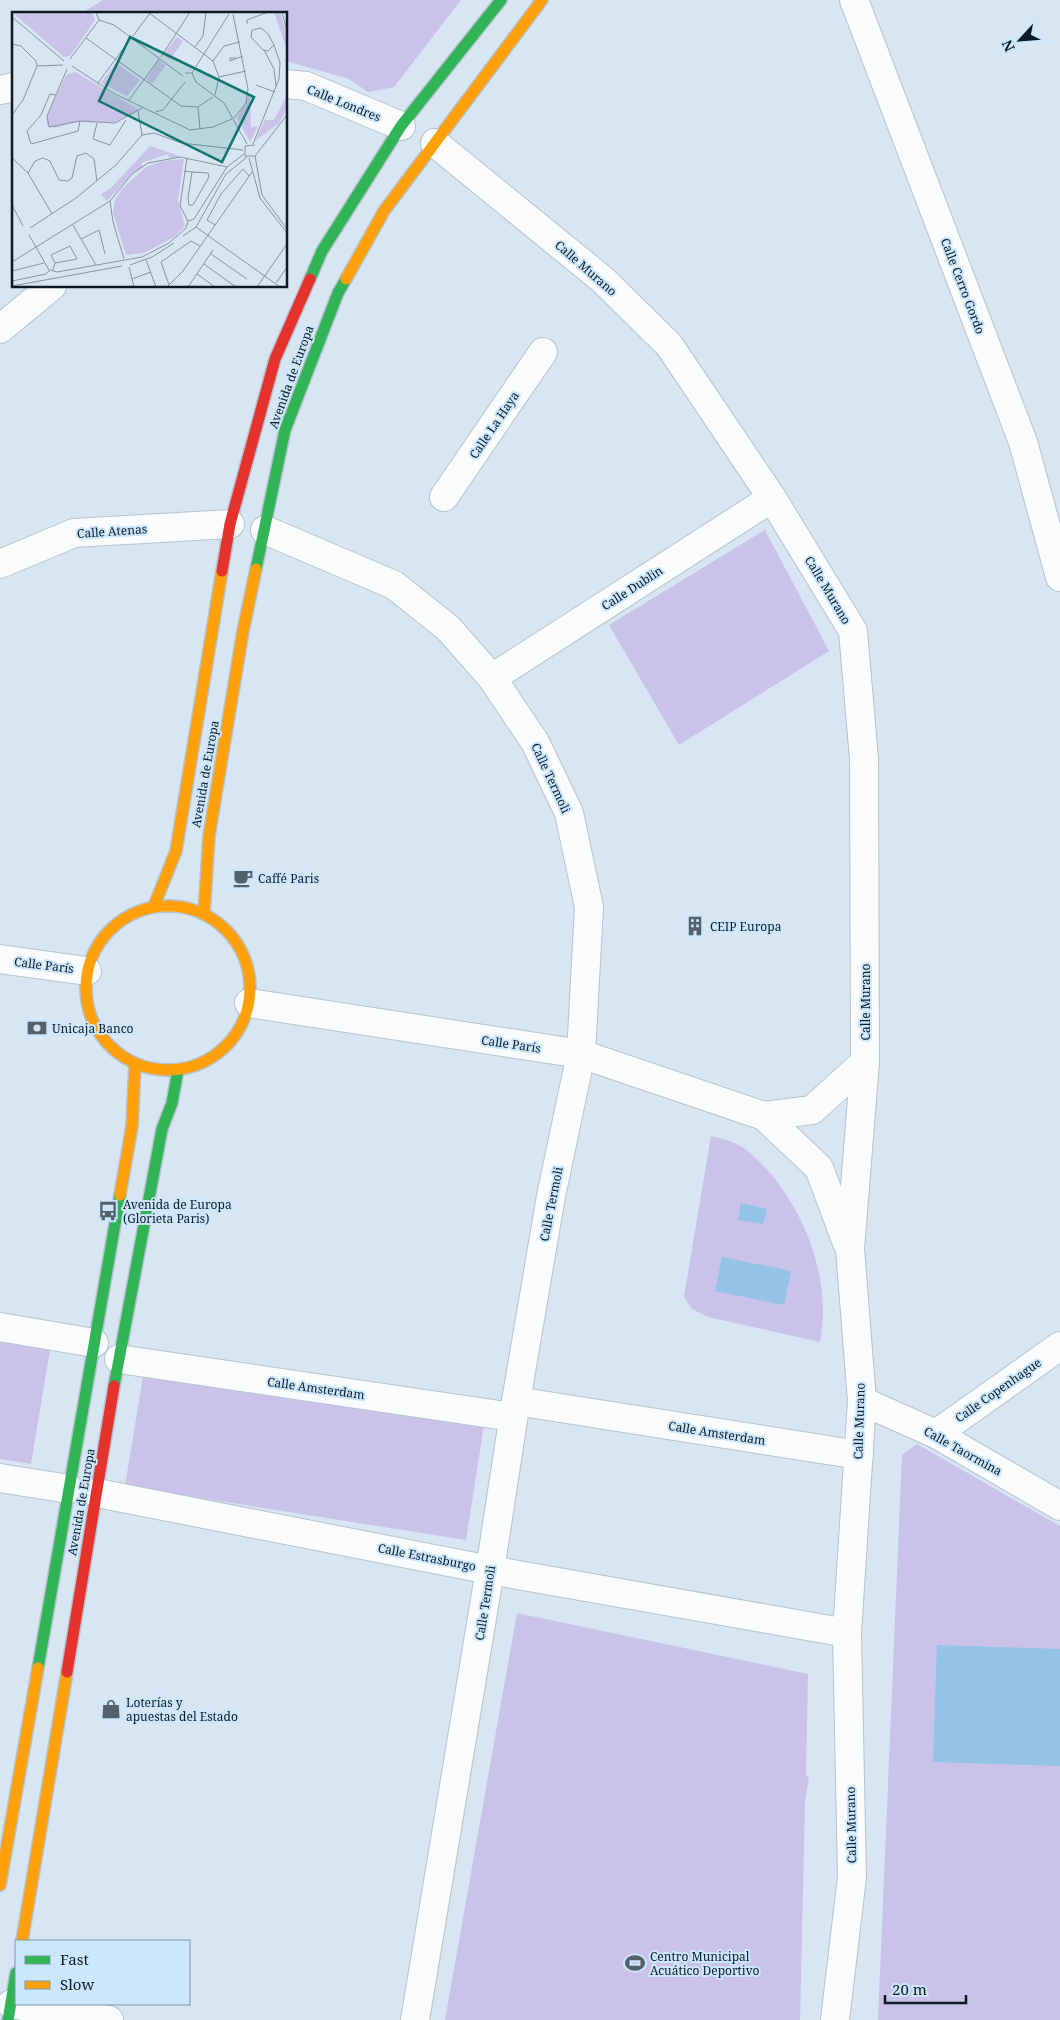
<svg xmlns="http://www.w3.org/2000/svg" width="1060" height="2020" font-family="'Noto Serif',serif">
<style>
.green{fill:#cac2e9}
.water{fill:#93c3e9}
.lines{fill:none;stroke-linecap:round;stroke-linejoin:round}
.street-casing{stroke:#b6c3ce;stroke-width:30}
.fast-casing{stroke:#b6c3ce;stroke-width:14}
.slow-casing{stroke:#b6c3ce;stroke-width:14}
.jam-casing{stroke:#b6c3ce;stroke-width:14}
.street{stroke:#f9fbfd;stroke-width:28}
.fast{stroke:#30b455;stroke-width:11}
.slow{stroke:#ff9f0a;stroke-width:11}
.jam{stroke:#e5322d;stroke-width:11}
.labels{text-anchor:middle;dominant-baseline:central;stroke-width:4;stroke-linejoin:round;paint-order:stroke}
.street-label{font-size:12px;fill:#0d1923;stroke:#cbe7fe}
.poi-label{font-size:12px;fill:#0d1923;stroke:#cbe7fe;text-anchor:start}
.inset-road{fill:none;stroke:#86949f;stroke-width:1}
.view{fill:#0f766e;fill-opacity:0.15;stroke:#0f766e;stroke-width:2.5}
.inset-edge{fill:none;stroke:#0d1923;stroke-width:2.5}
</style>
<rect width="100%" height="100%" fill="#d7e6f2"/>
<g class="green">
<path d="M103 0H461L394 87 368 92 349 79 286 61V14H80Z"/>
<path d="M765 530 829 651 679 745 609 625Z"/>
<path d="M711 1136C724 1139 739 1143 749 1152 801 1197 833 1275 820 1342L708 1317 692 1309 684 1297Z"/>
<path d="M0 1341 50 1350 31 1464 0 1459Z"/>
<path d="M144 1370 484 1425 466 1540 125 1486Z"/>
<path d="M917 1444 1060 1526V2020H878L902 1455Z"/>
<path d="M517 1613 808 1674 806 1776 809 1777 805 1801 800 2020H445Z"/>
</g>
<g class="water">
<path d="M741 1203 767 1209 763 1224 738 1220Z"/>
<path d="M722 1257 791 1271 784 1305 715 1291Z"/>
<path d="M937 1645 1060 1649V1766L933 1762Z"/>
</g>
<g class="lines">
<defs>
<g id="street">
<path d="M854 0 1023 442 1060 577"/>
<path d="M286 84 306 86 401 126"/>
<path d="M0 90 14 87"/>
<path d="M435 143 603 280 669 345 772 498 853 631 864 759 865 1062 850 1249 862 1401 847 1633 852 1877 835 2020"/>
<path d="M0 329 52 286"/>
<path d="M444 497 543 352"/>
<path d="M265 530 394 585 448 628 492 678 535 742 569 813 589 907 581 1054 551 1196 516 1401 490 1570 415 2020"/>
<path d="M0 564 74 533 230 524"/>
<path d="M492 678 772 498"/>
<path d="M0 959 87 971"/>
<path d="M249 1003 581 1054 764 1116 819 1168 847 1243"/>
<path d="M764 1116 812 1110 865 1062"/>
<path d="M0 1327 94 1343"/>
<path d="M119 1359 513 1417"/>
<path d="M516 1401 859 1455"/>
<path d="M862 1401 936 1434 1060 1506"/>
<path d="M936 1434 1060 1346"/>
<path d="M0 1478 69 1489"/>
<path d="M97 1493 490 1570 847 1633"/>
<path d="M11 2004 109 2020"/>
</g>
<g id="fast">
<path d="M310 279 322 251 401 126 501 0"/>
<path d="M256 569 285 430 338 293 346 279"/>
<path d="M114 1386 162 1129 172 1103 178 1070"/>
<path d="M38 1668 120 1195"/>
<path d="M8 2020 16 1973"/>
</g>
<g id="slow">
<path d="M346 279 384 211 542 0"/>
<path d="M154 906 176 851 222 571"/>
<circle cx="168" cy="988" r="82"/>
<path d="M204 913 209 836 243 631 256 569"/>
<path d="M120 1195 132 1126 135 1064"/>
<path d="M0 1885 38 1668"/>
<path d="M22 1941 67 1672"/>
</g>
<g id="jam">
<path d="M222 571 230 524 275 359 310 279"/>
<path d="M67 1672 114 1386"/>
</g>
</defs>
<use href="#street" class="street-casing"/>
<use href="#fast" class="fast-casing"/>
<use href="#slow" class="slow-casing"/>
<use href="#jam" class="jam-casing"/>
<use href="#street" class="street"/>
<use href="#fast" class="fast"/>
<use href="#slow" class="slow"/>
<use href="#jam" class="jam"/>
</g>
<defs>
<symbol id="cafe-bare" viewBox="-9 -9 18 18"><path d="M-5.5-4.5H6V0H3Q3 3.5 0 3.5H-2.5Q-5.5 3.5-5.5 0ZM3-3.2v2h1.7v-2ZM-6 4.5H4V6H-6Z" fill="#54616b" stroke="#cbe7fe" stroke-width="2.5" paint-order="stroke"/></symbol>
<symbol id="building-bare" viewBox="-9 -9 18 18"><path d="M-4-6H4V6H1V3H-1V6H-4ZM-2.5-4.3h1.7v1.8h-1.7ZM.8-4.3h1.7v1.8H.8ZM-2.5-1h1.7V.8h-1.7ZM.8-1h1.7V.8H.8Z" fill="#54616b" stroke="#cbe7fe" stroke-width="2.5" paint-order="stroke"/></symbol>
<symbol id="bank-bare" viewBox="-9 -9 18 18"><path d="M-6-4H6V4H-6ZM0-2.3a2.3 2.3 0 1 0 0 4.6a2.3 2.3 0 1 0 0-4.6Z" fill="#54616b" stroke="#cbe7fe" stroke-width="2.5" paint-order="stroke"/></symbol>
<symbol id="bus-bare" viewBox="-9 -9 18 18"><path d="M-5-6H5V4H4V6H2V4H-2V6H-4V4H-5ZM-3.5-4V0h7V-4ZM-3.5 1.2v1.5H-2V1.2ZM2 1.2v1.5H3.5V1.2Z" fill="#54616b" stroke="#cbe7fe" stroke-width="2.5" paint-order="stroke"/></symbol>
<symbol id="shop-bare" viewBox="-9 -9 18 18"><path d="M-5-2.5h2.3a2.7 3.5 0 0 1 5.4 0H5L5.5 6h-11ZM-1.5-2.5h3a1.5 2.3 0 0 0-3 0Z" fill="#54616b" stroke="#cbe7fe" stroke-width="2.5" paint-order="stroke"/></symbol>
<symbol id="stadium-bare" viewBox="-9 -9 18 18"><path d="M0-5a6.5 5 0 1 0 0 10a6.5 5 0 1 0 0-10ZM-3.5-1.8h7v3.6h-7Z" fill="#54616b" stroke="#cbe7fe" stroke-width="2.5" paint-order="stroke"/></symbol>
</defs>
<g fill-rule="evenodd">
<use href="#cafe-bare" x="229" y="864" width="28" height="28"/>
<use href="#building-bare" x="681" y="912" width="28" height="28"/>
<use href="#bank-bare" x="23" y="1014" width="28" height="28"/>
<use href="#bus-bare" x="94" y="1197" width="28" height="28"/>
<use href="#shop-bare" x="97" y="1695" width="28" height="28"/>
<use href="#stadium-bare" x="621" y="1949" width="28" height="28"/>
</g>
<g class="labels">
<g class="street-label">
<text transform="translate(344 103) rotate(22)">Calle Londres</text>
<text transform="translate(586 268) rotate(41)">Calle Murano</text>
<text transform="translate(963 286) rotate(69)">Calle Cerro Gordo</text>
<text transform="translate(291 377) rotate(-70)">Avenida de Europa</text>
<text transform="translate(494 425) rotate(-56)">Calle La Haya</text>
<text transform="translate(112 531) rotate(-4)">Calle Atenas</text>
<text transform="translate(632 588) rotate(-33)">Calle Dublin</text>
<text transform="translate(828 590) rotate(59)">Calle Murano</text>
<text transform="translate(205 774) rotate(-80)">Avenida de Europa</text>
<text transform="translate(551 778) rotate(65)">Calle Termoli</text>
<text transform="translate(44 965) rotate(7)">Calle París</text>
<text transform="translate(865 1002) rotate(-90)">Calle Murano</text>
<text transform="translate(511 1044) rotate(8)">Calle París</text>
<text transform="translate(551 1204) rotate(-79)">Calle Termoli</text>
<text transform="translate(316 1388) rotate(8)">Calle Amsterdam</text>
<text transform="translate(998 1390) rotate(-35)">Calle Copenhague</text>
<text transform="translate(859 1421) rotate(-88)">Calle Murano</text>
<text transform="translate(717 1433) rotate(9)">Calle Amsterdam</text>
<text transform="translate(963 1451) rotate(29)">Calle Taormina</text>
<text transform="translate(81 1502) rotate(-80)">Avenida de Europa</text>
<text transform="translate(427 1557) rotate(11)">Calle Estrasburgo</text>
<text transform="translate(485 1603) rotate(-81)">Calle Termoli</text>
<text transform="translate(851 1825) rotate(-91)">Calle Murano</text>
</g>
<g class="poi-label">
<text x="258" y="878">Caffé Paris</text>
<text x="710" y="926">CEIP Europa</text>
<text x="52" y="1028">Unicaja Banco</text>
<text x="123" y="1204">Avenida de Europa<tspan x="123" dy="14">(Glorieta Paris)</tspan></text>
<text x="126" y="1702">Loterías y<tspan x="126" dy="14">apuestas del Estado</tspan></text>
<text x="650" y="1956">Centro Municipal<tspan x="650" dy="14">Acuático Deportivo</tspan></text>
</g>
</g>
<g transform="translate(12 12)">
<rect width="275" height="275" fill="#d7e6f2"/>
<path d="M0 0H80L83 8 58 44 52 45ZM262 0H268L275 22V38ZM165 25 171 29 158 48 151 43ZM147 48 154 53 140 72 134 67ZM104 51 128 68 115 84 89 71ZM63 60 126 97V98L103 110 68 109 43 116 35 113V104L54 63ZM238 81 239 115 246 114 238 130 225 106ZM275 83V97L267 111 243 129 253 108H262ZM138 134 170 145 157 146 156 142 129 151 131 155 120 162 95 189 89 182 99 176ZM172 147 166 189 173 214 162 225 132 241 114 243 101 201 103 188 110 177 134 155 151 149Z" fill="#cac2e9"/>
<path class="inset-road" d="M84 0 87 8 102 13 171 64M136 0 201 49 207 65 203 83M270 0 275 19M221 2 236 77 234 91 222 106M0 5 52 49M235 12V8L256 0M121 24 138 1M74 26 169 94 186 95 201 85M0 32 9 34 24 49 25 54 11 88 0 103M183 35 191 24 194 0M252 38 262 57 264 74M149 45 178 0M224 46H218V49L231 44M58 47 87 8M201 49 212 34 228 30M25 54 51 53M60 54 101 81 178 118 201 115 220 107M55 57 35 104 37 115 68 109 103 111 130 96M173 61H180L184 70 212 91 235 132M180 61 217 2M207 65 234 59M86 71 119 26M244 73 263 80M44 83 38 82 29 103 15 119 19 132 66 119 68 109M117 88 147 47M186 95 188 117M126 99 130 123M143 100 151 98 173 70M85 111 81 127 98 133 114 108M241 132 267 67 268 51 262 33 256 22 249 16 240 18 239 25 251 38 256 39 262 33M243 133 233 134V144H243L275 103M243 144 250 183 275 217M0 146 16 161 40 202M175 146 168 194 176 209M237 146 248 186 275 221M172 159 180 160 196 161 197 165 181 193H177L176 186 180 160M16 161 23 149 31 146 38 149 47 168 56 169 60 166 65 144 74 141 82 147 85 169M98 189 101 210 112 247M0 193 11 214M182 207 215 155 232 142M61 213 84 253M203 213 195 208 209 182 231 157 237 164M184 215 268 275M18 216 64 186 104 153 130 123 142 121 169 131 231 138M17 223 37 258M171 224 184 215 214 162 235 145M69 227 87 218 93 242M199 242 235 267M134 248 144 275M0 250 98 189 120 162 136 151 168 145 215 155M192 252 224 275M118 253 140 245 162 231M117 255 122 275M41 258 43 251 39 243 58 234 65 247 43 251M0 259 32 251M185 262 203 275M120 267 139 260M0 269 34 262 38 258 45 260 130 245 157 231 174 216 176 209 182 207M264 271 275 255M157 273 149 250 179 229 188 234M0 274 110 254M156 274 171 259 240 160M176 275 201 238M245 275 275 232"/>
<path class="view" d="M118 25 242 85 210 150 87 89Z"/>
<rect width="275" height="275" class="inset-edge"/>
</g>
<rect x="15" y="1940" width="175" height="65" fill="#cbe7fe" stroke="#7f95a6"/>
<rect x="25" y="1956" width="25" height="8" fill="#30b455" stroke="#7f95a6"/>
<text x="60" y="1965" font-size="15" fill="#0d1923">Fast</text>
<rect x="25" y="1981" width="25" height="8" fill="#ff9f0a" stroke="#7f95a6"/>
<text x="60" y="1990" font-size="15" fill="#0d1923">Slow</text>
<g transform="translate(1020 40) rotate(244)" stroke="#cbe7fe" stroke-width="4" paint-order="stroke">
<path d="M0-4L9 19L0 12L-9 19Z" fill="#0d1923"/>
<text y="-8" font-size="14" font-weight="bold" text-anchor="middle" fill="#0d1923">N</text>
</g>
<path d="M885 1995v8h81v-8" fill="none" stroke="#0d1923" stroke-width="2.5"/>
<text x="892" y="1995" font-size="15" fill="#0d1923" stroke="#cbe7fe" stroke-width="4" paint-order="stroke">20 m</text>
</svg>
